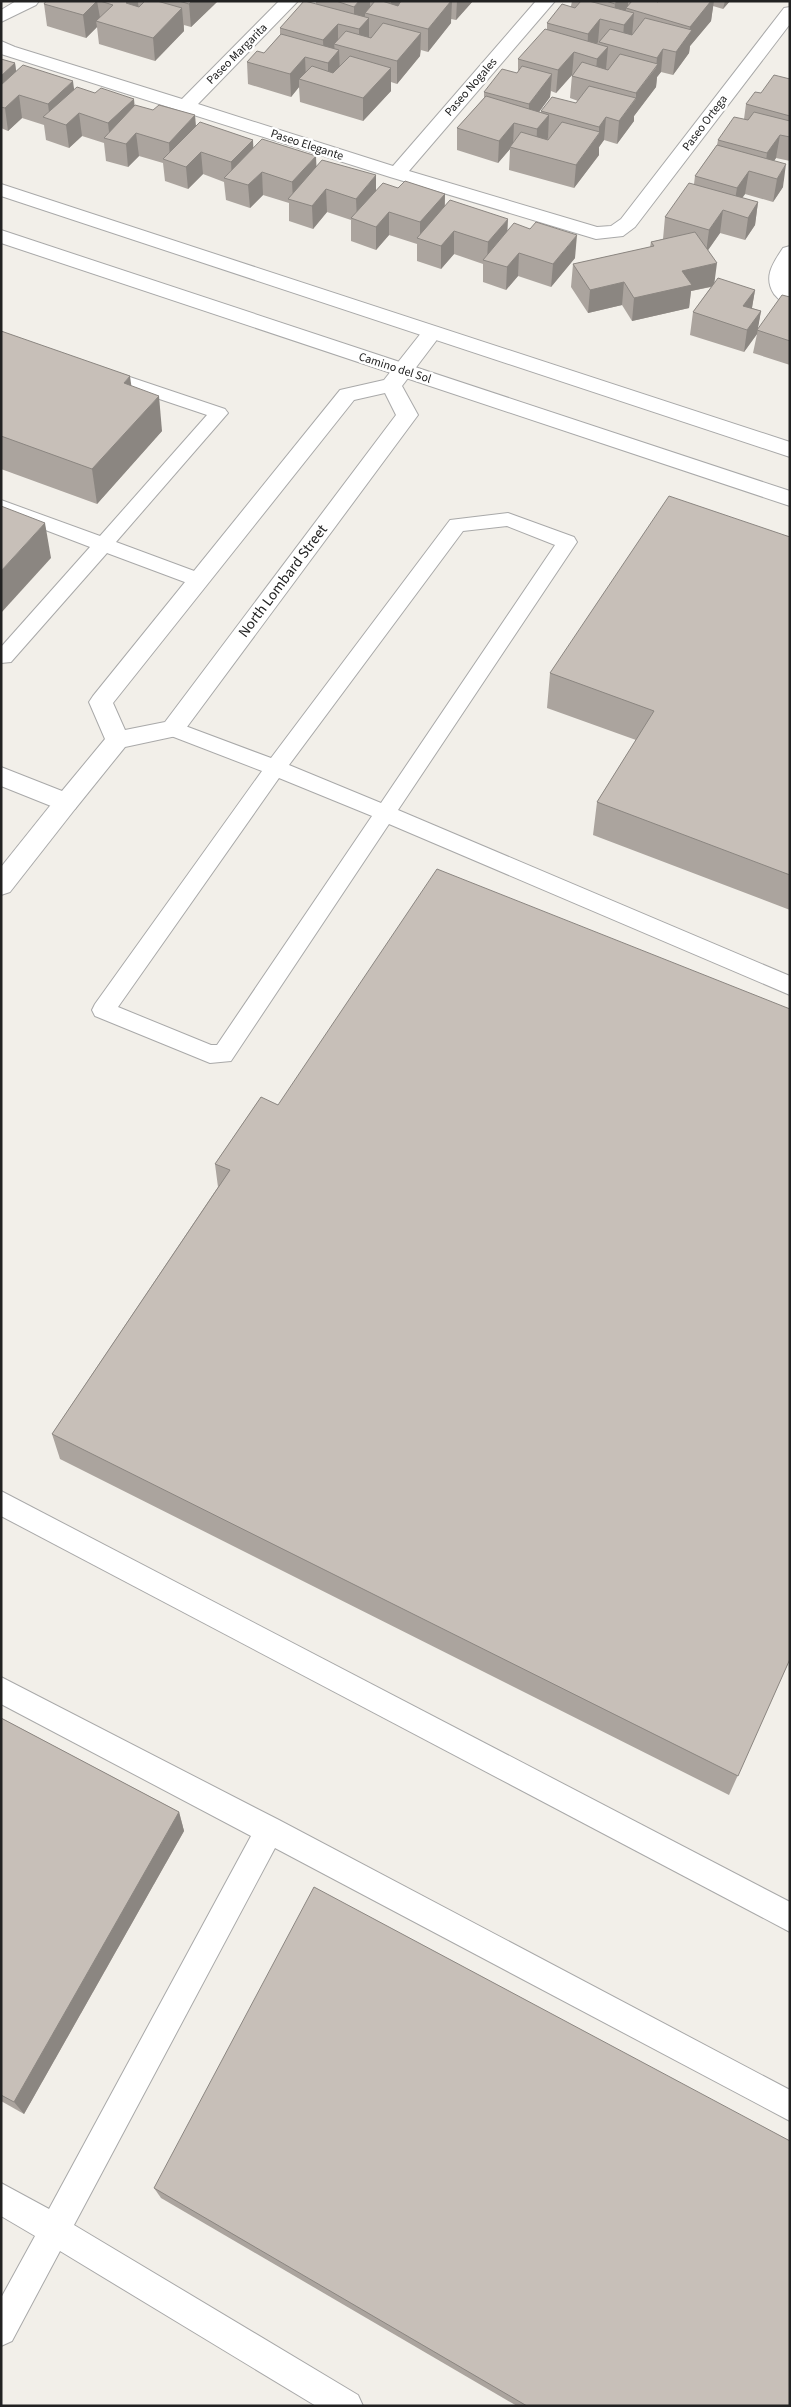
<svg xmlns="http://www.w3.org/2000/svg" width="791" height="2407" font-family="'Source Sans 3',sans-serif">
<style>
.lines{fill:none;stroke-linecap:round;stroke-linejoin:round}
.service-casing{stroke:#a9a9a9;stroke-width:2}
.minor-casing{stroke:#a9a9a9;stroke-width:2}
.tertiary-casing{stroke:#a9a9a9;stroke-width:2}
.service{fill:#fff;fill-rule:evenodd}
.minor{fill:#fff;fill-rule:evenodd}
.tertiary{fill:#fff;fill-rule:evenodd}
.wall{fill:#aba49e;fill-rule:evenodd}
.shaded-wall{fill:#8b8681}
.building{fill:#c7bfb8;stroke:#8b8681}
.labels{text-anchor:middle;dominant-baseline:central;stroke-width:5;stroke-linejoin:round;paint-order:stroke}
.far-street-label{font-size:12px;fill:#222;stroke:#fff}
.street-label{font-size:15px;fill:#222;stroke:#fff}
</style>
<rect width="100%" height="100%" fill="#f2efe9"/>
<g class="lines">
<defs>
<g id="service">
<path d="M100 367 225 409 228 413 116 542 205 575 208 580 205 585 198 587 107 553 11 662 1 663V647L90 547 1 513V500L100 536 207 415 94 377 91 373 94 369Z"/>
<path d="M508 513 574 537 577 542 398 810 790 976V995L389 824 231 1061 210 1063 95 1016 92 1010 95 1004 262 771 166 734 163 729 166 724 173 722 180 724 271 758 450 520ZM507 526 555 545 381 803 289 765 463 531ZM279 778 372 816 217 1045H211L118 1007Z"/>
<path d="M1 1491 790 1902V1932L1 1516Z"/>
<path d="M1 1677 279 1820 790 2090V2121L275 1848 74 2225 358 2395 363 2406H316L60 2251 12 2341 1 2346V2298L35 2236 1 2216V2183L49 2209 251 1836 1 1704Z"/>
</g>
<g id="minor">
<path d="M16 1H39L36 5 1 22V10Z"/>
<path d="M279 1H298L198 104 393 166 536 1H555L409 171 597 227 611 226 621 219 784 8 790 7V24L635 227 623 236 596 239 390 177 1 54V41L15 47 182 99Z"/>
<path d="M790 246V305C783 303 779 300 774 294 763 277 773 263 783 248Z"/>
<path d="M432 327 439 328 442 333 402 386 418 415 181 735 125 747 75 809 66 812 1 786V767L62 791 105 739 89 702 93 696 340 390 384 380 425 328ZM385 393 396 415 165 722 125 730 113 703 354 400Z"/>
</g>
<g id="tertiary">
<path d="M1 184 790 442V457L1 196Z"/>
<path d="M1 230 790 491V506L1 243Z"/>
<path d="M66 794 75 797 78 803 75 809 10 892 1 895V867L57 797Z"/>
</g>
</defs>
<use href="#service" class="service-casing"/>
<use href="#minor" class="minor-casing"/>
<use href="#tertiary" class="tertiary-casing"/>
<use href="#service" class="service"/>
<use href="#minor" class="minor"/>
<use href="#tertiary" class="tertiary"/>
</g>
<g class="wall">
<path d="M46 1H218L191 27 184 25V31L155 61 99 44 97 27 86 38 47 26 44 4Z"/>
<path d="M316 1H473L456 20 451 19V23L428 52 421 50 420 56 397 84 391 82V91L363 121 300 102 299 87 291 97 248 84 247 62 264 53 280 35V28L316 4Z"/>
<path d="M572 1H730L723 9 713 6 711 21 690 46 689 53 673 75 661 72 657 77 656 87 634 116V121L617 144 604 140 599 147V155L574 188 509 170 510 149 498 163 457 150V128L484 98V92L517 73 518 72V59L547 29V23L571 6ZM572 75 570 98 578 101 576 103 541 111V113L539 112 550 97 551 91 556 93Z"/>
<path d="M1 59 15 63 16 71 74 90 95 93 134 99V105L196 126 253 140V148L317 166 376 191 398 188 445 194V207L575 258 551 287 518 276 506 290 483 282V264L454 254 441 269 417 261V244L389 235 376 250 351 241V220L327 212 313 229 289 221V203L263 195 250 208 226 200 224 182 203 174 188 189 165 181 163 163 139 156 128 167 106 161 104 143 82 136 69 148 46 140 44 125 22 118 8 131 1 128Z"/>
<path d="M790 79V161L776 158 774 161 783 187 773 202 745 194 742 198 758 202 755 225 745 240 720 233 708 250 714 283 755 290 752 308 761 311 757 330 790 297V365L753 353 757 334 744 352 690 335 693 312 711 287 691 291 689 308 632 321 622 305 588 313 571 287 573 264 650 247 651 242 663 239 665 217 694 184 695 176 717 145 718 140 744 119 746 104 761 93Z"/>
<path d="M1 331 131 386 162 431 97 504 1 469Z"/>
<path d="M790 537V910L593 835 597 802 636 740 547 708 550 673Z"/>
<path d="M261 1097 790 1659 729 1795 60 1459 52 1434 218 1187 215 1164Z"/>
<path d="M1 1718 179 1812 184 1831 24 2114 1 2101Z"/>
<path d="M154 2188 790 2406H517L161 2198Z"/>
</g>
<g class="shaded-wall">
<path d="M97 1 101 23 96 21 97 27 86 38 83 15Z"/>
<path d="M128 1H138L139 15 126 3Z"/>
<path d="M192 1H218L191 27 189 4Z"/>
<path d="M359 1H370V13H365V19L354 28V7Z"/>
<path d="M391 1H402L391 20Z"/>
<path d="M451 1H452L451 23 428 52V29Z"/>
<path d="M457 1H473L456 20Z"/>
<path d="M617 1H628V9L626 8V12L613 22 615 4Z"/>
<path d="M708 1H714L711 21 690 46 689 53 673 75 676 52 689 34 690 27Z"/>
<path d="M725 1H730L723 9Z"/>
<path d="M182 8 184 31 155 61 153 38Z"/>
<path d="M634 13 632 36 622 48 624 25Z"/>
<path d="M369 18V41L359 52V29Z"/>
<path d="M600 19 598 42 587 57 588 34Z"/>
<path d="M338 24V45L334 44 335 51 324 63 323 40Z"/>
<path d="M421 33 420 56 397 84V61Z"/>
<path d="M608 47 606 69 595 82 597 59Z"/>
<path d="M663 49 661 72 657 77 656 87 634 116V121L617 144 619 121 636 99V93L656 68 657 58Z"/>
<path d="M339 50 340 73 328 86V63Z"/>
<path d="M574 52 572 75 556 93 558 70Z"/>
<path d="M305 57 306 80 299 79V87L291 97 290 74Z"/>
<path d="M15 63 18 86 1 102V76Z"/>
<path d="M391 68V91L363 121V98Z"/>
<path d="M552 74 550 97 528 127 529 104Z"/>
<path d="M73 81 76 104 50 120 48 104Z"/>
<path d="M19 95 22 118 8 131 5 108Z"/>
<path d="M134 99 136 121 110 140 108 123Z"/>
<path d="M79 113 82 136 69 148 66 125Z"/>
<path d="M195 115 197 138 170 161 169 143Z"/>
<path d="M549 115 548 138 536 152 537 129Z"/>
<path d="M606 117 604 140 599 147V155L574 188 576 165 599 134V127Z"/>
<path d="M514 123 513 146 510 147V149L498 163 499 141Z"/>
<path d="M136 133 139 156 128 167 126 144Z"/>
<path d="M780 135 776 158 764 176 767 153Z"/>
<path d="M253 140 254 162 232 180 231 162Z"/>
<path d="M201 152 203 174 188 189 186 167Z"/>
<path d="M316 156 317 179 293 200 292 182Z"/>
<path d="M786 164 783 187 773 202 777 179Z"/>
<path d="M749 171 745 194 733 211 737 188Z"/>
<path d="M262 172 263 195 250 208 248 185Z"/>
<path d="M376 175V198L357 220 356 199Z"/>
<path d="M326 189 327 212 313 229 312 206Z"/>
<path d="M445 194 444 217 420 239V222Z"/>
<path d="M758 202 755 225 745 240 748 218Z"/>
<path d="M723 210 720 233 706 253 709 230Z"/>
<path d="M389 212V235L376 250V227Z"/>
<path d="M508 219 507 241 487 261 488 242Z"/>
<path d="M454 231V254L441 269V246Z"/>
<path d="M577 235 575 258 551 287 553 264Z"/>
<path d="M519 253 518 276 506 290 507 267Z"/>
<path d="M717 263 714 286 691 291 689 308 632 321 634 298 682 271Z"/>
<path d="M624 282 622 305 588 313 590 290Z"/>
<path d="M755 290 751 313 740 328 743 306Z"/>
<path d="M761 311 757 334 744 352 747 330Z"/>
<path d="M130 376 135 412 124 383Z"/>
<path d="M159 396 162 431 97 504 92 469Z"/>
<path d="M45 523 51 558 1 613V571Z"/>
<path d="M179 1812 184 1831 24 2114 14 2102Z"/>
</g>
<g class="building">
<path d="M46 1H97L83 15 44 4Z"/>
<path d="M100 1H128L126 3 139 7 145 1H157L182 8 153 38 96 21 113 5Z"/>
<path d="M179 1H192L189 4Z"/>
<path d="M304 1H305L369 18 359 29 338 24 323 40 280 28Z"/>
<path d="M336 1H359L354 7Z"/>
<path d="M375 1H382L398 6 401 1H451L428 29 365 13Z"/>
<path d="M581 1H589L634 13 624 25 600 19 588 34 547 23 562 4 575 8Z"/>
<path d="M606 1H617L615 4Z"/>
<path d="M632 1H655L658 2 659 1H711L690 27 626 8Z"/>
<path d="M645 18 692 30 676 52 663 49 657 58 599 42 610 29 632 35Z"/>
<path d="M383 23 421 33 397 61 334 44 346 31 371 38Z"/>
<path d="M545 29 608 47 597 59 574 52 558 70 518 59Z"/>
<path d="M281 34 339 50 328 63 305 57 290 74 247 62 257 51 264 53Z"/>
<path d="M620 54 658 64 636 93 572 76 582 62 608 70Z"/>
<path d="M350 56 391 68 363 98 299 79 312 66 333 73Z"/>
<path d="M1 59 15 63 1 76Z"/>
<path d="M23 65 73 81 48 104 19 95 5 108 1 107V85Z"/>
<path d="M522 66 552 74 529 104 484 92 502 69 517 73Z"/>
<path d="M774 75 790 79V116L746 104 755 92 761 93Z"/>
<path d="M589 86 636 98 619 121 606 117 599 127 541 111 552 97 576 103Z"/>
<path d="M77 87 95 93 101 88 134 99 108 123 79 113 66 125 43 117Z"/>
<path d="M486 96 549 115 537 129 514 123 499 141 457 128Z"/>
<path d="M135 105 153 110 159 105 195 115 169 143 136 133 126 144 104 138Z"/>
<path d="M754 112 790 121V137L780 135 767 153 718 140 734 117 748 120Z"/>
<path d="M200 122 253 140 231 162 201 152 186 167 163 159Z"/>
<path d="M562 122 600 132 576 165 510 147 521 132 548 140Z"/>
<path d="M262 139 316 156 292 182 262 172 248 185 224 178Z"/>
<path d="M717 145 786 164 777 179 749 171 737 188 695 176Z"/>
<path d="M322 160 376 175 356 199 326 189 312 206 288 199Z"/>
<path d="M405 181 445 194 420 222 389 212 376 227 351 218 383 183 398 188Z"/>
<path d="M689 183 758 202 748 218 723 210 709 230 665 217Z"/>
<path d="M450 200 508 219 488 242 454 231 441 246 417 238Z"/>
<path d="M536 222 577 235 553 264 519 253 507 267 483 260 514 223 530 229Z"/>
<path d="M695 232 717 263 682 271 692 285 634 298 624 282 590 290 573 264 654 246 651 242Z"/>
<path d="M718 278 755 290 743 306 761 311 747 330 693 312Z"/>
<path d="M782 295 790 297V341L757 330Z"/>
<path d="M1 331 130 376 124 383 159 396 92 469 1 436Z"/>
<path d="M669 496 790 537V875L597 802 654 711 550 673Z"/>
<path d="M1 506 45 523 1 571Z"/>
<path d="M437 869 790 1009V1659L738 1776 52 1434 230 1170 215 1164 261 1097 278 1105Z"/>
<path d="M1 1718 179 1812 14 2102 1 2095Z"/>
<path d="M314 1887 790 2141V2406H527L154 2188Z"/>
</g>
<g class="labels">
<g class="far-street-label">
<text transform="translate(237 54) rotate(-45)">Paseo Margarita</text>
<text transform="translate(471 87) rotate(-49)">Paseo Nogales</text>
<text transform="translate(705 123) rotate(-53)">Paseo Ortega</text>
<text transform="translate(307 145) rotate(18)">Paseo Elegante</text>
<text transform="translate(395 368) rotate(18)">Camino del Sol</text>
</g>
<g class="street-label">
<text transform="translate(283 581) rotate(-53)">North Lombard Street</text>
</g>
</g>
<rect width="791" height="2407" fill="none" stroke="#222222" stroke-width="5"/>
</svg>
